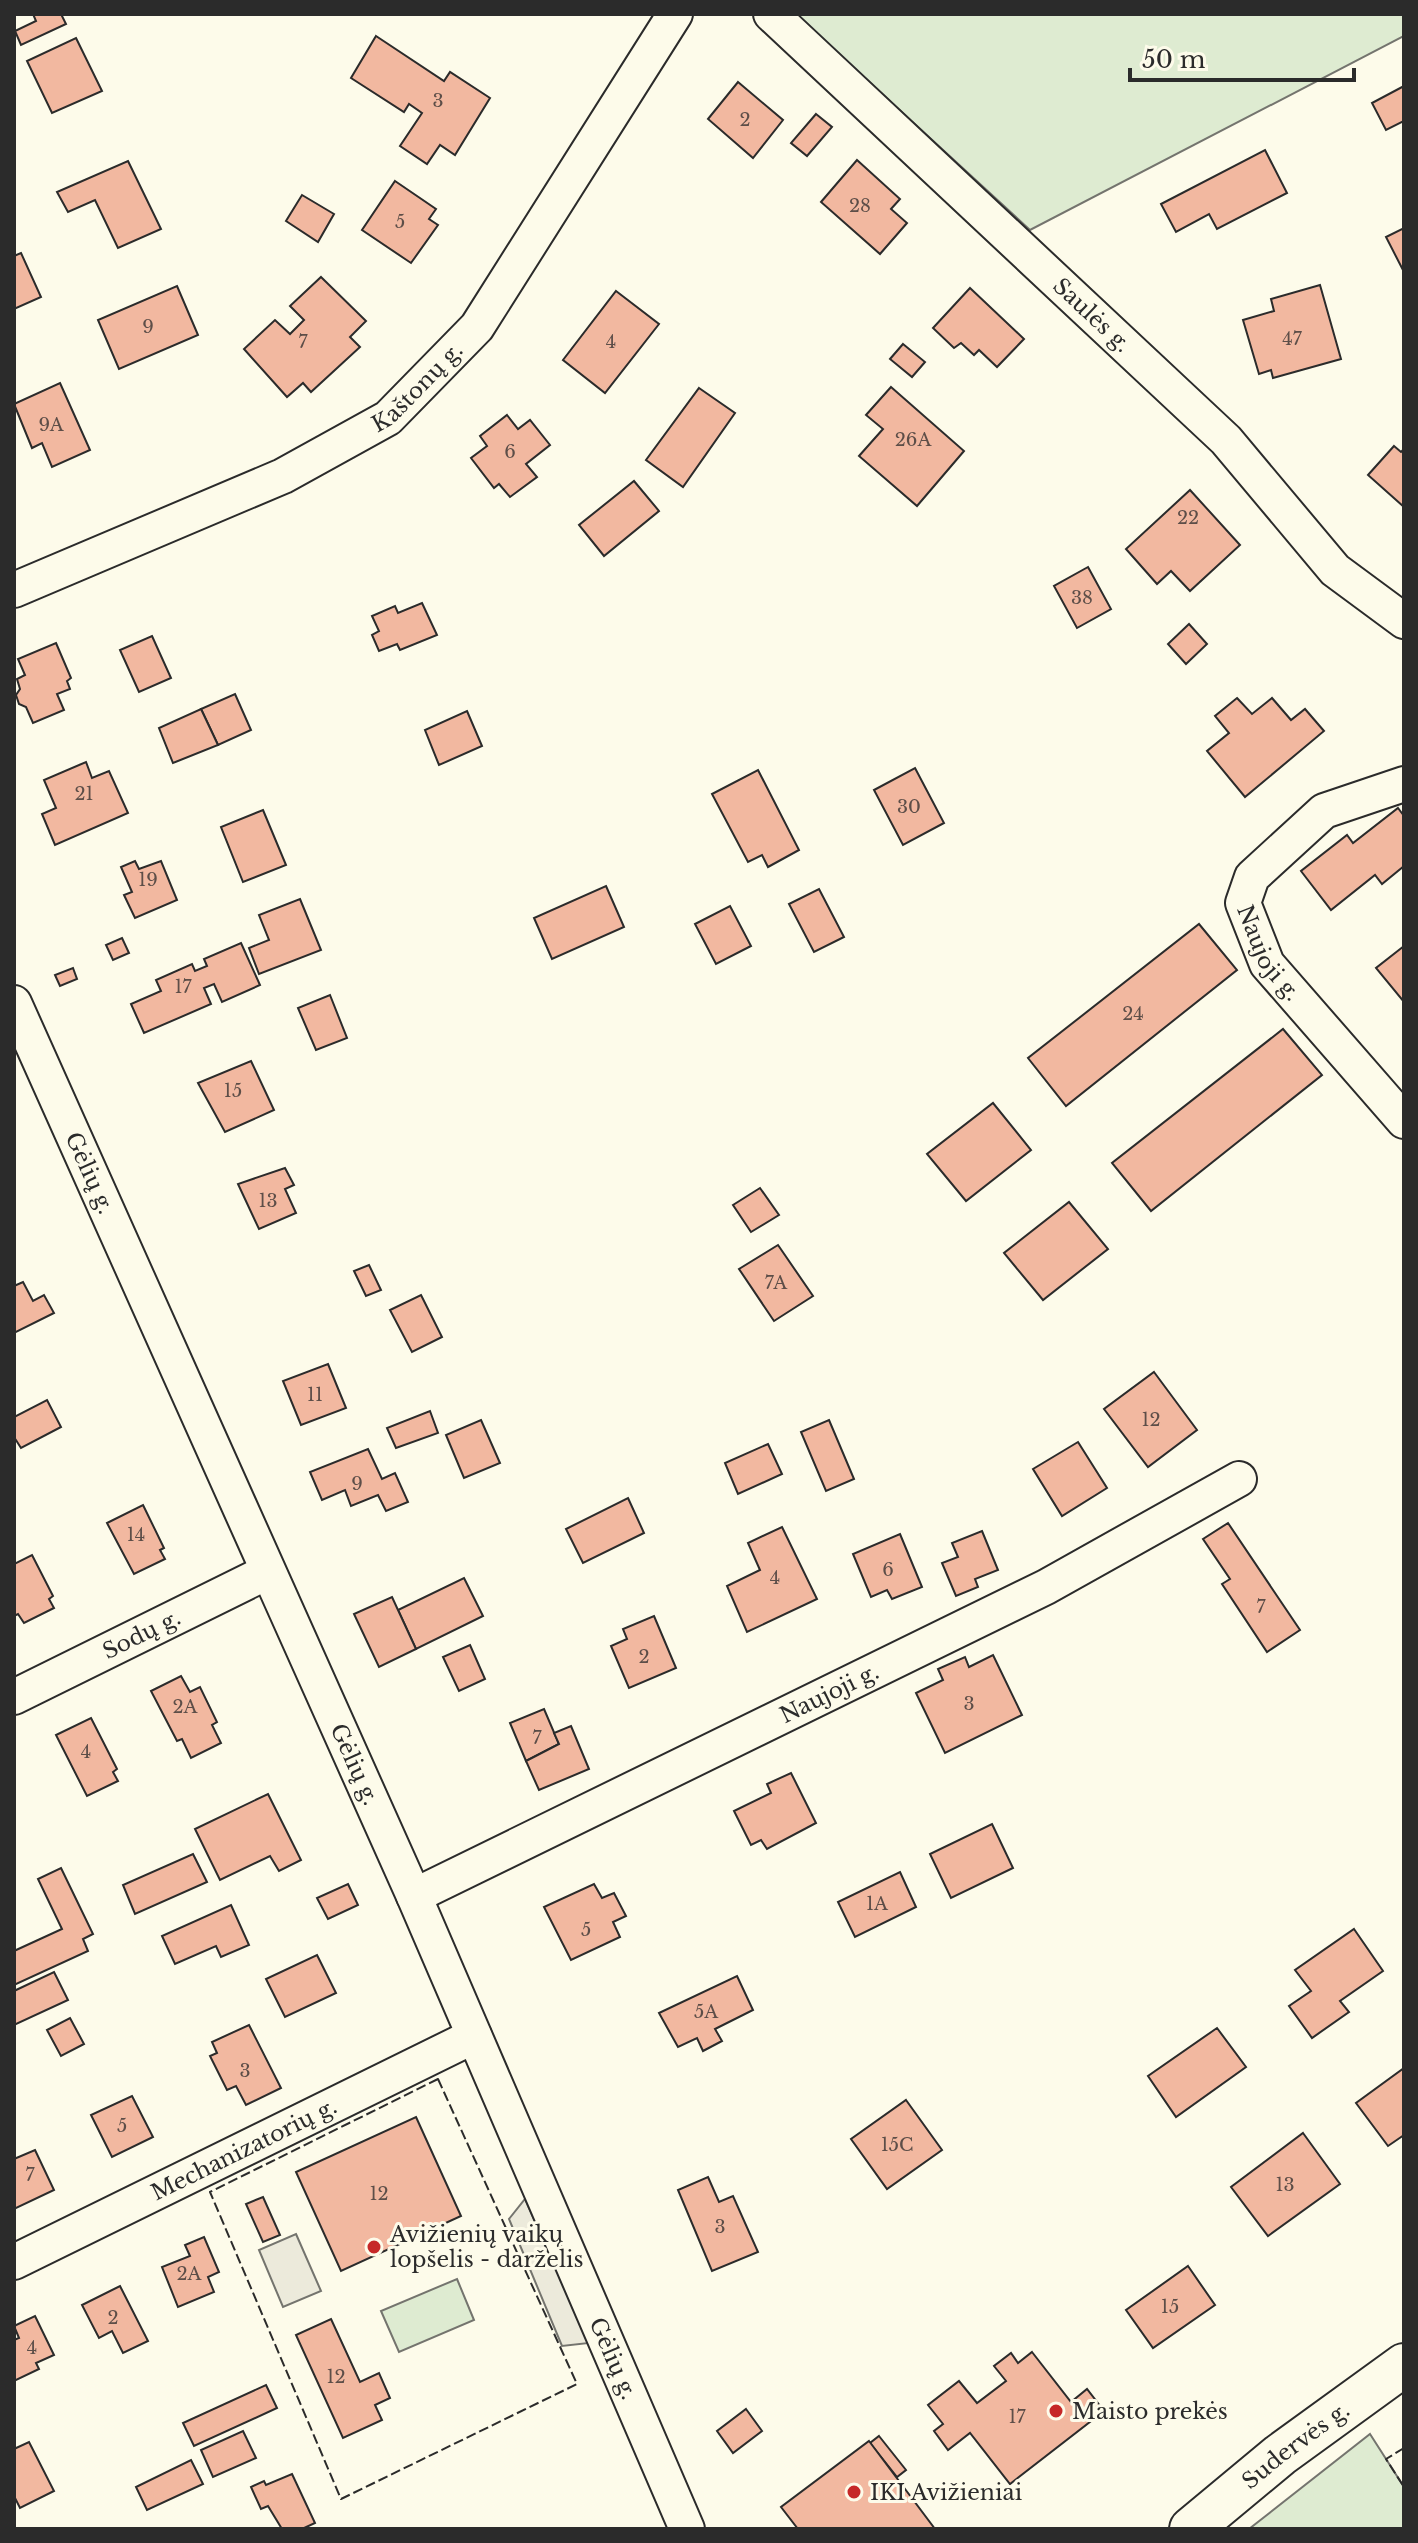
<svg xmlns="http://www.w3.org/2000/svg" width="1418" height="2543" font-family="'Libre Baskerville',serif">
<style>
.green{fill:#deebd1;stroke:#74746e;stroke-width:2}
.parking{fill:#eceadb;stroke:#74746e;stroke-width:2}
.building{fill:#f2b8a0;stroke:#2b2b2b;stroke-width:2}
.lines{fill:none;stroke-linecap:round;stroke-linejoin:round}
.minor-casing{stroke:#2b2b2b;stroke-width:38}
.major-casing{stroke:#2b2b2b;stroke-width:46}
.minor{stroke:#fdfbea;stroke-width:34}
.major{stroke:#fdfbea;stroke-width:42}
.fence{stroke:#2b2b2b;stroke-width:2;stroke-dasharray:10 4;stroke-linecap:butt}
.poi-dot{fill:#c62828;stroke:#fdfbea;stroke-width:3}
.labels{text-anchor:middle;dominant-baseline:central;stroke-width:6;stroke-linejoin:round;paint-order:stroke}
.number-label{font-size:18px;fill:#5d4e48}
.street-label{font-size:22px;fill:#2b2b2b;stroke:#fdfbea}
.poi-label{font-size:22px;fill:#2b2b2b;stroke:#fdfbea;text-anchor:start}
</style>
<rect width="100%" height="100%" fill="#fdfbea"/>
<g class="green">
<path d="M795 14H1404V36L1030 230Z"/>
<path d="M457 2279 474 2320 399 2352 381 2311Z"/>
<path d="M1370 2434 1404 2487V2529H1249Z"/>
</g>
<g class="parking">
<path d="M525 2199 589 2343 562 2346 509 2219Z"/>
<path d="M296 2234 321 2291 283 2307 259 2250Z"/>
</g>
<g class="building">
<path d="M33 14H61L66 24 21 45 15 31 36 21Z"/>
<path d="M376 36 444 81 450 72 490 98 455 155 440 145 427 164 400 146 422 113 409 104 404 112 351 78Z"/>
<path d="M76 38 102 91 52 113 27 61Z"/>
<path d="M738 82 783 120 753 158 708 119Z"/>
<path d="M1404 86V121L1386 130 1372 103Z"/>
<path d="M816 114 832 127 807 156 791 143Z"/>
<path d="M1265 150 1287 193 1217 229 1209 214 1176 232 1161 204Z"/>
<path d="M857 160 900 199 891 209 907 223 880 254 821 202Z"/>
<path d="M128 161 161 229 118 248 95 200 68 212 57 192Z"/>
<path d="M395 181 436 209 429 219 438 225 411 263 362 230Z"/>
<path d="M302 195 334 214 318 242 286 221Z"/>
<path d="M1404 228V272L1386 237Z"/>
<path d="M21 253 41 297 14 309V256Z"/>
<path d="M321 277 366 321 350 337 360 347 311 392 303 383 287 397 244 349 275 320 290 334 304 320 290 306Z"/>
<path d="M1320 285 1341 359 1273 378 1271 370 1259 374 1243 320 1274 311 1271 299Z"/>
<path d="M177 286 198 335 119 369 98 320Z"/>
<path d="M970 288 1024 339 997 367 979 350 974 355 961 343 954 348 933 328Z"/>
<path d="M616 291 659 324 605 393 563 360Z"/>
<path d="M903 344 925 362 912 377 890 359Z"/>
<path d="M60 383 90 450 52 467 42 443 32 448 14 404Z"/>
<path d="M891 387 964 451 917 506 859 456 883 429 866 415Z"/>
<path d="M699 388 735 413 683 487 646 460Z"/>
<path d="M507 415 518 429 530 420 550 445 526 464 537 477 510 497 499 484 494 488 471 458 487 446 480 436Z"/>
<path d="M1394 446 1401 452 1404 449V507L1368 475Z"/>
<path d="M634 481 659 511 604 556 579 525Z"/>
<path d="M1190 490 1240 545 1190 591 1171 571 1157 584 1126 549Z"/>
<path d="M1088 567 1111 609 1077 628 1054 586Z"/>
<path d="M422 603 437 635 400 650 397 644 379 651 372 635 379 631 372 616 395 606 398 613Z"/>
<path d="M1189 624 1207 644 1186 664 1168 644Z"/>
<path d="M152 636 171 678 139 692 120 650Z"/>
<path d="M56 643 71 678 67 681 70 689 57 694 64 710 33 723 26 707 19 704 16 695 20 689 17 679 25 675 18 659Z"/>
<path d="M235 694 251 730 218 745 201 709Z"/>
<path d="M1237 698 1252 714 1272 698 1291 720 1305 709 1324 731 1245 797 1207 751 1229 733 1215 716Z"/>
<path d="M201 709 218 745 173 763 159 728Z"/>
<path d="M467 711 482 746 439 765 425 730Z"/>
<path d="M86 762 92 778 109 771 128 813 55 845 42 814 56 808 44 780Z"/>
<path d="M915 768 944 823 903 845 874 790Z"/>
<path d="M758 770 799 850 768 867 762 855 748 862 712 794Z"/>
<path d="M1398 808 1404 816V866L1382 884 1375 875 1331 910 1301 871 1347 835 1353 843Z"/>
<path d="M263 810 286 865 243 882 221 827Z"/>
<path d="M135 861 139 869 161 861 177 900 135 918 124 895 132 892 121 867Z"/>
<path d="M606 886 624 927 552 959 534 918Z"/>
<path d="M819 889 844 937 814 952 789 904Z"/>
<path d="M300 899 321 950 259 974 249 948 269 940 259 915Z"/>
<path d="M730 906 751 946 716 964 695 924Z"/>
<path d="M1199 924 1237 970 1066 1106 1028 1058Z"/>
<path d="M122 938 129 953 113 960 106 945Z"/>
<path d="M241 943 260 985 222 1002 214 984 204 988 211 1004 144 1033 131 1004 161 991 156 980 192 964 195 971 207 966 204 959Z"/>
<path d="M1404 946V1002L1376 968Z"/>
<path d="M73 968 77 979 60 986 55 975Z"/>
<path d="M330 995 347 1038 316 1050 298 1008Z"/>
<path d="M1283 1029 1322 1075 1151 1211 1112 1163Z"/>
<path d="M251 1061 274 1110 225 1132 198 1083Z"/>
<path d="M993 1103 1031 1150 966 1201 927 1154Z"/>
<path d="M285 1168 294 1185 285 1189 296 1213 259 1229 238 1184Z"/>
<path d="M760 1188 779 1215 751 1232 733 1205Z"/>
<path d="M1069 1202 1108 1249 1043 1300 1004 1253Z"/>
<path d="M778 1245 813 1296 774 1321 739 1269Z"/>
<path d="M369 1265 381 1290 366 1296 354 1271Z"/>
<path d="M23 1282 33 1301 44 1295 54 1313 14 1333V1286Z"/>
<path d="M421 1295 442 1337 412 1352 390 1310Z"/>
<path d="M328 1364 346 1408 301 1425 283 1381Z"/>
<path d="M1154 1372 1197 1430 1148 1467 1104 1409Z"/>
<path d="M47 1400 61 1427 21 1448 14 1437V1417Z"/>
<path d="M430 1411 438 1433 396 1448 387 1428Z"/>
<path d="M481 1420 500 1463 464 1478 446 1435Z"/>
<path d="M829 1420 854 1479 826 1491 801 1432Z"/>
<path d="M1078 1442 1107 1488 1062 1516 1033 1469Z"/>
<path d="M768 1444 782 1474 738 1494 725 1463Z"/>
<path d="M368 1449 382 1479 395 1473 408 1502 386 1511 378 1495 351 1506 345 1490 322 1500 310 1472Z"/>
<path d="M628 1498 644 1533 583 1563 566 1529Z"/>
<path d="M143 1505 164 1548 160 1550 165 1559 134 1574 107 1523Z"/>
<path d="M1228 1523 1300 1630 1267 1652 1222 1584 1230 1579 1203 1539Z"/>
<path d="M782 1527 817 1599 747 1632 727 1586 760 1570 748 1543Z"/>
<path d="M982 1531 998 1570 975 1579 978 1587 956 1596 942 1563 958 1557 952 1543Z"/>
<path d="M900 1534 922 1587 892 1599 887 1590 871 1597 853 1554Z"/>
<path d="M32 1555 53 1596 49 1599 54 1608 24 1623 18 1614 14 1616V1564Z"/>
<path d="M464 1578 483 1616 416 1649 398 1610Z"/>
<path d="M392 1597 416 1649 379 1667 354 1614Z"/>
<path d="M654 1616 676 1668 629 1688 611 1646 627 1639 623 1629Z"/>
<path d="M470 1645 485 1679 459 1691 443 1657Z"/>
<path d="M993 1655 1022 1715 945 1753 916 1693 943 1680 938 1669 965 1657 969 1667Z"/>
<path d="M181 1676 190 1692 200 1687 217 1722 212 1725 221 1743 191 1758 182 1739 177 1741 151 1691Z"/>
<path d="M544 1709 559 1744 526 1761 510 1723Z"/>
<path d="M91 1718 117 1769 113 1772 118 1781 87 1796 56 1735Z"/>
<path d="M571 1726 589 1769 539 1790 526 1761 559 1744 554 1733Z"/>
<path d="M791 1773 816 1823 767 1849 761 1840 751 1845 734 1811 771 1793 767 1784Z"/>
<path d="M268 1794 301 1860 279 1871 270 1856 220 1880 195 1829Z"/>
<path d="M992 1824 1013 1868 951 1898 930 1854Z"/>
<path d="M193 1854 207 1882 135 1914 123 1885Z"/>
<path d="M61 1868 93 1934 83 1939 88 1951 14 1985V1951L62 1929 38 1879Z"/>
<path d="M900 1872 916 1907 855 1937 838 1902Z"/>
<path d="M348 1884 358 1905 328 1919 317 1898Z"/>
<path d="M594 1884 602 1898 614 1893 626 1916 613 1922 620 1937 571 1960 544 1907Z"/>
<path d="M231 1905 249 1945 221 1957 216 1946 175 1964 162 1936Z"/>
<path d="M1354 1929 1383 1971 1340 2001 1349 2012 1312 2038 1289 2006 1311 1991 1295 1970Z"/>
<path d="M317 1955 336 1993 285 2017 266 1979Z"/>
<path d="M54 1972 68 2000 14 2025V1991Z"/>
<path d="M737 1976 753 2010 715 2029 722 2041 703 2051 697 2038 678 2047 659 2013Z"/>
<path d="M70 2018 84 2044 61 2056 47 2030Z"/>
<path d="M249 2025 281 2088 246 2105 236 2086 227 2090 210 2056 217 2053 212 2042Z"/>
<path d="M1217 2028 1246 2067 1176 2117 1148 2076Z"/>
<path d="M1404 2068V2135L1388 2146 1356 2103Z"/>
<path d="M132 2096 153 2137 112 2157 91 2115Z"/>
<path d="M906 2100 942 2150 887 2189 851 2139Z"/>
<path d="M416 2117 461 2216 341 2271 296 2172Z"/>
<path d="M1303 2133 1340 2184 1268 2236 1231 2187Z"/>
<path d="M35 2150 54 2190 14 2209V2159Z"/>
<path d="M708 2177 719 2202 733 2196 758 2252 712 2271 678 2190Z"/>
<path d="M263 2197 280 2235 263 2242 246 2204Z"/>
<path d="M204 2237 219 2272 208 2277 214 2292 178 2307 162 2267 190 2256 185 2245Z"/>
<path d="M1188 2266 1215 2305 1153 2348 1126 2310Z"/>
<path d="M120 2286 148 2341 123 2353 112 2331 99 2338 82 2305Z"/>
<path d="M35 2316 54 2355 36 2363 39 2369 14 2381V2340L19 2338 14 2326Z"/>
<path d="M331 2319 360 2382 379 2373 390 2398 375 2405 382 2420 343 2438 296 2335Z"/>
<path d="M1032 2352 1071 2402 1087 2389 1104 2411 1010 2484 970 2433 948 2450 934 2431 943 2424 928 2405 959 2381 977 2403 1006 2381 994 2366 1011 2353 1018 2363Z"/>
<path d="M266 2385 277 2408 194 2446 183 2423Z"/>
<path d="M746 2409 762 2431 733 2453 717 2431Z"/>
<path d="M243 2431 256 2458 213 2477 201 2450Z"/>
<path d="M879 2436 906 2470 897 2477 870 2443Z"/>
<path d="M869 2441 935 2529H798L781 2507Z"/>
<path d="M29 2442 54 2491 20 2508 14 2496V2449Z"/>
<path d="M191 2460 203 2484 147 2510 136 2487Z"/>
<path d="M292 2474 315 2523 302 2529H282L268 2506 261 2509 251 2487 264 2481 266 2485Z"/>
</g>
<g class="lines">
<defs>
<g id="minor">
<path id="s1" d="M771 14 1226 440 1335 570 1404 621"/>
<path id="s2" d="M14 590 283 476 388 418 477 327 675 14"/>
<path id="s3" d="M1404 784 1324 811 1252 877 1243 903 1267 964 1404 1121"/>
<path id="s4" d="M14 1003 414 1896 687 2529"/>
<path id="s5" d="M14 1697 267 1572"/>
<path id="s6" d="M414 1896 1046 1587 1239 1479"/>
<path id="s7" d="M14 2262 474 2036"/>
</g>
<g id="major">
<path id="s8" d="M1191 2529 1280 2455 1404 2365"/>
</g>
</defs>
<use href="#minor" class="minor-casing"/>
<use href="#major" class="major-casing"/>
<use href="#minor" class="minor"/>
<use href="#major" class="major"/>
<g class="fence">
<path d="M438 2079 577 2384 341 2499 210 2192Z"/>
<path d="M1404 2448 1386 2459 1404 2487"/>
</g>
</g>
<g class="poi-dot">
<circle cx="374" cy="2247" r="8"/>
<circle cx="1056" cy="2411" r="8"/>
<circle cx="854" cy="2492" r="8"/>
</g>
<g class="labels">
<g class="number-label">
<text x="438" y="101">3</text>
<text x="745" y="120">2</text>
<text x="860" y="206">28</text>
<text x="400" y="222">5</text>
<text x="148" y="327">9</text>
<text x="1292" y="339">47</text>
<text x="303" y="342">7</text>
<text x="611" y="342">4</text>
<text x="51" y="425">9A</text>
<text x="913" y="440">26A</text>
<text x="510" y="452">6</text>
<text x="1188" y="518">22</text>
<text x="1082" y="598">38</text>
<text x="84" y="794">21</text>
<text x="909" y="807">30</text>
<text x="148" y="880">19</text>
<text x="183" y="987">17</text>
<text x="1133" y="1014">24</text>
<text x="233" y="1091">15</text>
<text x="268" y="1201">13</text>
<text x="776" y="1283">7A</text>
<text x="315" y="1395">11</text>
<text x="1151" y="1420">12</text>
<text x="357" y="1484">9</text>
<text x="136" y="1535">14</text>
<text x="888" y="1570">6</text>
<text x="775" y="1578">4</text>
<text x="1261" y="1607">7</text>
<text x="644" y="1657">2</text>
<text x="969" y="1704">3</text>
<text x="185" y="1707">2A</text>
<text x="537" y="1738">7</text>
<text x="86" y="1752">4</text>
<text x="877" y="1904">1A</text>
<text x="586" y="1930">5</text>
<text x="706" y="2012">5A</text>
<text x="245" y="2071">3</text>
<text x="122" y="2126">5</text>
<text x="897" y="2145">15C</text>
<text x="30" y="2175">7</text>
<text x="1285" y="2185">13</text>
<text x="379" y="2194">12</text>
<text x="720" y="2227">3</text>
<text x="189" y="2274">2A</text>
<text x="1170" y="2307">15</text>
<text x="113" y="2318">2</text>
<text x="32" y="2348">4</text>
<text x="336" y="2377">12</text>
<text x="1017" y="2417">17</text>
</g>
<g class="street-label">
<text stroke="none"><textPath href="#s1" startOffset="440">Saulės g.</textPath></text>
<text stroke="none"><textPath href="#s2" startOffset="454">Kaštonų g.</textPath></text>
<text stroke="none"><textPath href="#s3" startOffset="266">Naujoji g.</textPath></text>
<text stroke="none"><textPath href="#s4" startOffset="186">Gėlių g.</textPath></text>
<text stroke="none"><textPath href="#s5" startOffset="142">Sodų g.</textPath></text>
<text stroke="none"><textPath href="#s6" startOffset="462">Naujoji g.</textPath></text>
<text stroke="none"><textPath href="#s4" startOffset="834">Gėlių g.</textPath></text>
<text stroke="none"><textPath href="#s7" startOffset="256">Mechanizatorių g.</textPath></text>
<text stroke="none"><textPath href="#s4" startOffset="1482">Gėlių g.</textPath></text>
<text stroke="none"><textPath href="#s8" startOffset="134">Sudervės g.</textPath></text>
</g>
<g class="poi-label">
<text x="390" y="2234">Avižienių vaikų<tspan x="390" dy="25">lopšelis - darželis</tspan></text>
<text x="1072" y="2411">Maisto prekės</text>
<text x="870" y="2492">IKI Avižieniai</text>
</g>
</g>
<rect width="1418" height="2543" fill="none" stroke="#2b2b2b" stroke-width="32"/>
<path d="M1130 68v12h224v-12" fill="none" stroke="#2b2b2b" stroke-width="4"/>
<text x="1142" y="68" font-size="24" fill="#2b2b2b" stroke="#fdfbea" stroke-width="6" paint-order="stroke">50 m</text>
</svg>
